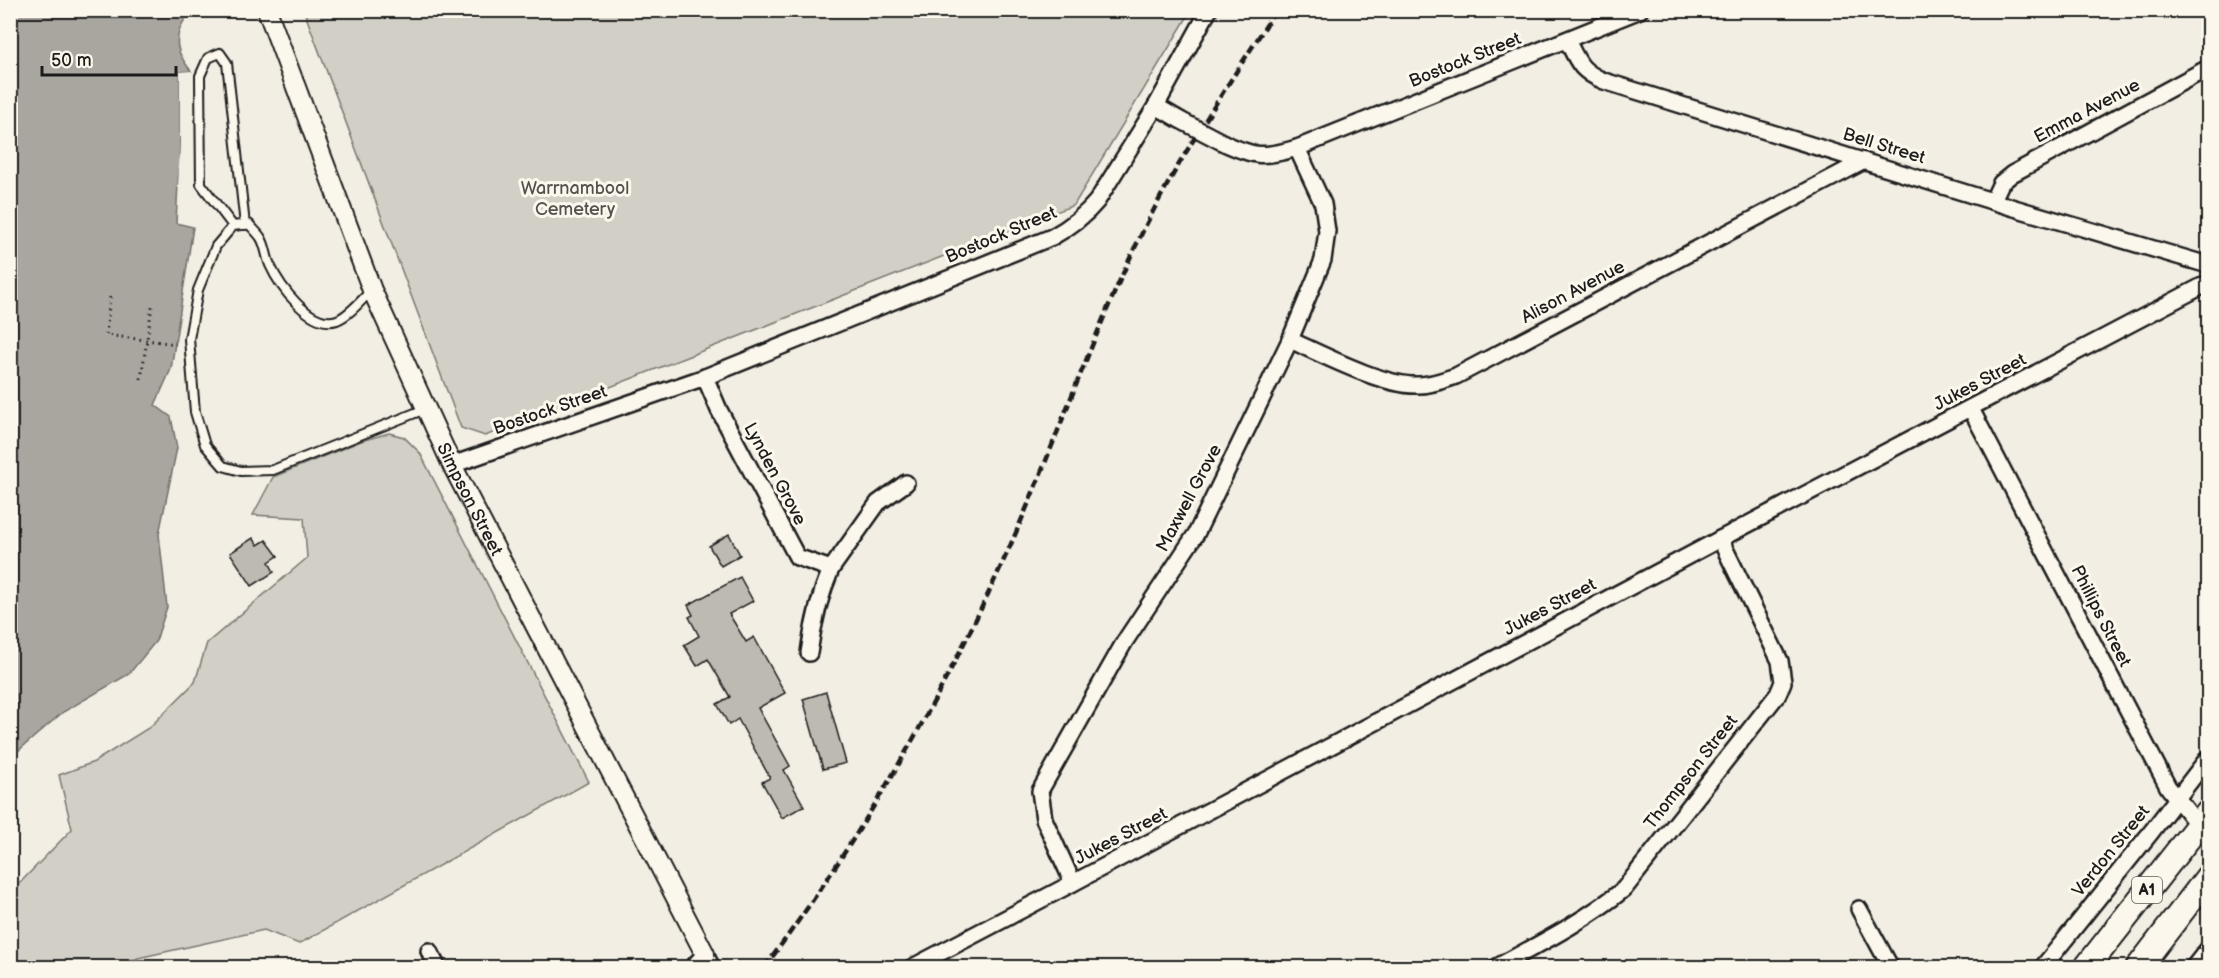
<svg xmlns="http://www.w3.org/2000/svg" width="2219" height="978" font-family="'Balsamiq Sans',sans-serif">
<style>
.green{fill:#d2cfc6;stroke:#777671;stroke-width:1.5}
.water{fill:#a9a6a0;stroke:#716f6b;stroke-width:1.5}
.pier{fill:#f2eee4}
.building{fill:#bdbab1;stroke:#1c1c1c;stroke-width:1.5}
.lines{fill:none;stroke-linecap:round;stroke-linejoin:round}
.service-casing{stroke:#1c1c1c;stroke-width:12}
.minor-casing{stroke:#1c1c1c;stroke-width:20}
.tertiary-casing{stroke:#1c1c1c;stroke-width:22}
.trunk-casing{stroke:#1c1c1c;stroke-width:28}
.path{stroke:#1c1c1c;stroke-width:3;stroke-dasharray:1.5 4.5;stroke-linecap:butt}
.service{stroke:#fbf7ec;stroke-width:8}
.minor{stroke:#fbf7ec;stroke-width:15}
.tertiary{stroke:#fbf7ec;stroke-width:18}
.trunk{stroke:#fbf7ec;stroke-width:24}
.rail{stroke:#1c1c1c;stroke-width:4.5;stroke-dasharray:9 4.5;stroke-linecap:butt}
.minor-bridge-casing{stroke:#1c1c1c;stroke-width:20;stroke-linecap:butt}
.minor-bridge{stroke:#fbf7ec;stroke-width:15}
.labels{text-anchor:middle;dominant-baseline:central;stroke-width:6;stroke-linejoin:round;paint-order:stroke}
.shield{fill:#fbf7ec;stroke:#5f5e5a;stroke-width:1.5}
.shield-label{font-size:16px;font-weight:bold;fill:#1c1c1c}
.street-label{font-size:18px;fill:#1c1c1c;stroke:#fbf7ec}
.park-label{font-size:18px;fill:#53524f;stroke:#fbf7ec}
</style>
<rect width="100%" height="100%" fill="#f2eee4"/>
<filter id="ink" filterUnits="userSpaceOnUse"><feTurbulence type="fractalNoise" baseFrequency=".0167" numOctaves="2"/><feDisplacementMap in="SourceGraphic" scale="12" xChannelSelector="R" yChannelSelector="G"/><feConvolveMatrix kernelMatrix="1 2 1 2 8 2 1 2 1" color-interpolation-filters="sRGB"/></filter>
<g filter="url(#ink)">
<g class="green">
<path d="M304 11V10L1191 11 1074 205 485 436 461 428Z"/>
<path d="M389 433 404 437 420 453 589 782 299 944 264 930 138 958 118 967H11V892L72 829 59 775 94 762 150 727 195 682 207 643 307 558 304 518 253 515 273 477 361 441Z"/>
</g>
<path class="water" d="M11 11H188C187 18 182 22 180 29 173 46 181 58 191 71L180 72V145L176 223 193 227 171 369 155 405 171 417 177 448 159 534 167 607 156 641 129 674 63 712 11 757Z"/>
<path class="pier" d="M191 71V74L183 75V146L181 188H178L180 145V72Z"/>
<g class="building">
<path d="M729 534 740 555 721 566 709 546Z"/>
<path d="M253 538 258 545 266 540 278 556 269 562 274 572 252 586 230 553Z"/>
<path d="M740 577 753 601 729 614 746 642 754 637 785 693 758 708 790 766 784 770 804 806 782 818 762 782 770 778 738 719 729 725 717 704 730 697 708 659 697 666 684 645 699 636 689 617 693 615 688 605Z"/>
<path d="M826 692 846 763 823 769 803 699Z"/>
</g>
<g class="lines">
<defs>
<g id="service">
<path d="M233 226 201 184 200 76 208 58 220 53 227 63 245 225"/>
<path d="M372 290C362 299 350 315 337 320 310 329 279 285 270 265 266 256 266 246 261 238 258 233 253 229 249 224L233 226 216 246 198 290 189 339 195 412 205 445 223 466 241 471 273 470 425 409"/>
</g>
<g id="minor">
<path d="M1567 40C1578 62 1580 71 1604 81L2011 207 2208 265"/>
<path d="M1156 106 1180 120"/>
<path d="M1224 143C1255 157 1264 158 1297 148L1640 10"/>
<path d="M1993 200 2001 183 2012 174 2208 68"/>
<path d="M1290 340C1323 355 1385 387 1419 385 1432 385 1444 380 1456 376L1864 161"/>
<path d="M705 377 719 410 797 557 831 569 878 503 906 483"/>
<path d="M1971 409 2168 787 2198 825 2208 833"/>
<path d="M452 465 705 377 1052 237C1070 227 1084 217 1097 201L1156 106 1209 10"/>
<path d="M809 653C813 623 819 597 831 569"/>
<path d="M1073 883 1044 819 1040 791 1125 641 1196 534 1290 340 1323 260 1327 231 1323 204 1297 148"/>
<path d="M1859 909 1891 968"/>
<path d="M429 951 438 968"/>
<path d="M692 968 705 954 712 968"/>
<path d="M911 968 1073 883 1720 539 2208 283"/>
<path d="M1495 968C1539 944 1585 921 1624 889L1778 694 1783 682 1780 661 1720 539"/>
<path d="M2042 968 2152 831 2208 758"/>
<path d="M2193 968 2208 949"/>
</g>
<g id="tertiary">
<path id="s1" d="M267 10 372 290 452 465 705 954"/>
</g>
<g id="trunk">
<path d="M2086 968 2208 813"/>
<path d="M2138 968 2208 877"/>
</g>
</defs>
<use href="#service" class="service-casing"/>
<use href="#minor" class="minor-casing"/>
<use href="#tertiary" class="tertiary-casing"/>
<use href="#trunk" class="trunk-casing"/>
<g class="path">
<path d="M110 297 106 335 176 344"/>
<path d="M141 379 152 306"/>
</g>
<use href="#service" class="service"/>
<use href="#minor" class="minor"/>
<use href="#tertiary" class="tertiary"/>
<use href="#trunk" class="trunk"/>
<path class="rail" d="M764 968C866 832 950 684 1018 528 1062 426 1098 320 1148 221 1185 148 1232 79 1276 10"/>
<defs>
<path id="minor-bridge" d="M1180 120 1224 143"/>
</defs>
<use href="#minor-bridge" class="minor-bridge-casing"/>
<use href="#minor-bridge" class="minor-bridge"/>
</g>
</g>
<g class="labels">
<rect class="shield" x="2132" y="877" width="30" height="26" rx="4.5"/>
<g class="shield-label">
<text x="2147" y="890">A1</text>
</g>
<g class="street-label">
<text transform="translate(1465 60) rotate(-22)">Bostock Street</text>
<text transform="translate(2087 111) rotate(-28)">Emma Avenue</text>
<text transform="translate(1884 146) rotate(17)">Bell Street</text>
<text transform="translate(1001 235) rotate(-23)">Bostock Street</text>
<text transform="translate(1573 292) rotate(-28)">Alison Avenue</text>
<text transform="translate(1980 382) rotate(-28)">Jukes Street</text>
<text transform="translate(550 410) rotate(-19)">Bostock Street</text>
<text transform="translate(775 474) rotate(62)">Lynden Grove</text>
<text stroke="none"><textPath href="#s1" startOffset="530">Simpson Street</textPath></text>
<text transform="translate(1189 498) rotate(-62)">Maxwell Grove</text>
<text transform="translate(1550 607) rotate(-28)">Jukes Street</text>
<text transform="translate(2101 616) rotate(63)">Phillips Street</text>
<text transform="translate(1691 772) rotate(-52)">Thompson Street</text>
<text transform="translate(1121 836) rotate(-28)">Jukes Street</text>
<text transform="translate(2111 851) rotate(-51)">Verdon Street</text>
</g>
<g class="park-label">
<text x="575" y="188">Warrnambool<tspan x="575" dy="21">Cemetery</tspan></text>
</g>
</g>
<rect width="2219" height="978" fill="none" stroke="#fbf7ec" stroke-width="36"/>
<rect x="18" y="18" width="2183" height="942" fill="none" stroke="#1c1c1c" stroke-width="2" filter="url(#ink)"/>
<path d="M42 66v9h134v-9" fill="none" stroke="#1c1c1c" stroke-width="3"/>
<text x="51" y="66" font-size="18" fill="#1c1c1c" stroke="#fbf7ec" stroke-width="4.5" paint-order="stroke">50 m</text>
</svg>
